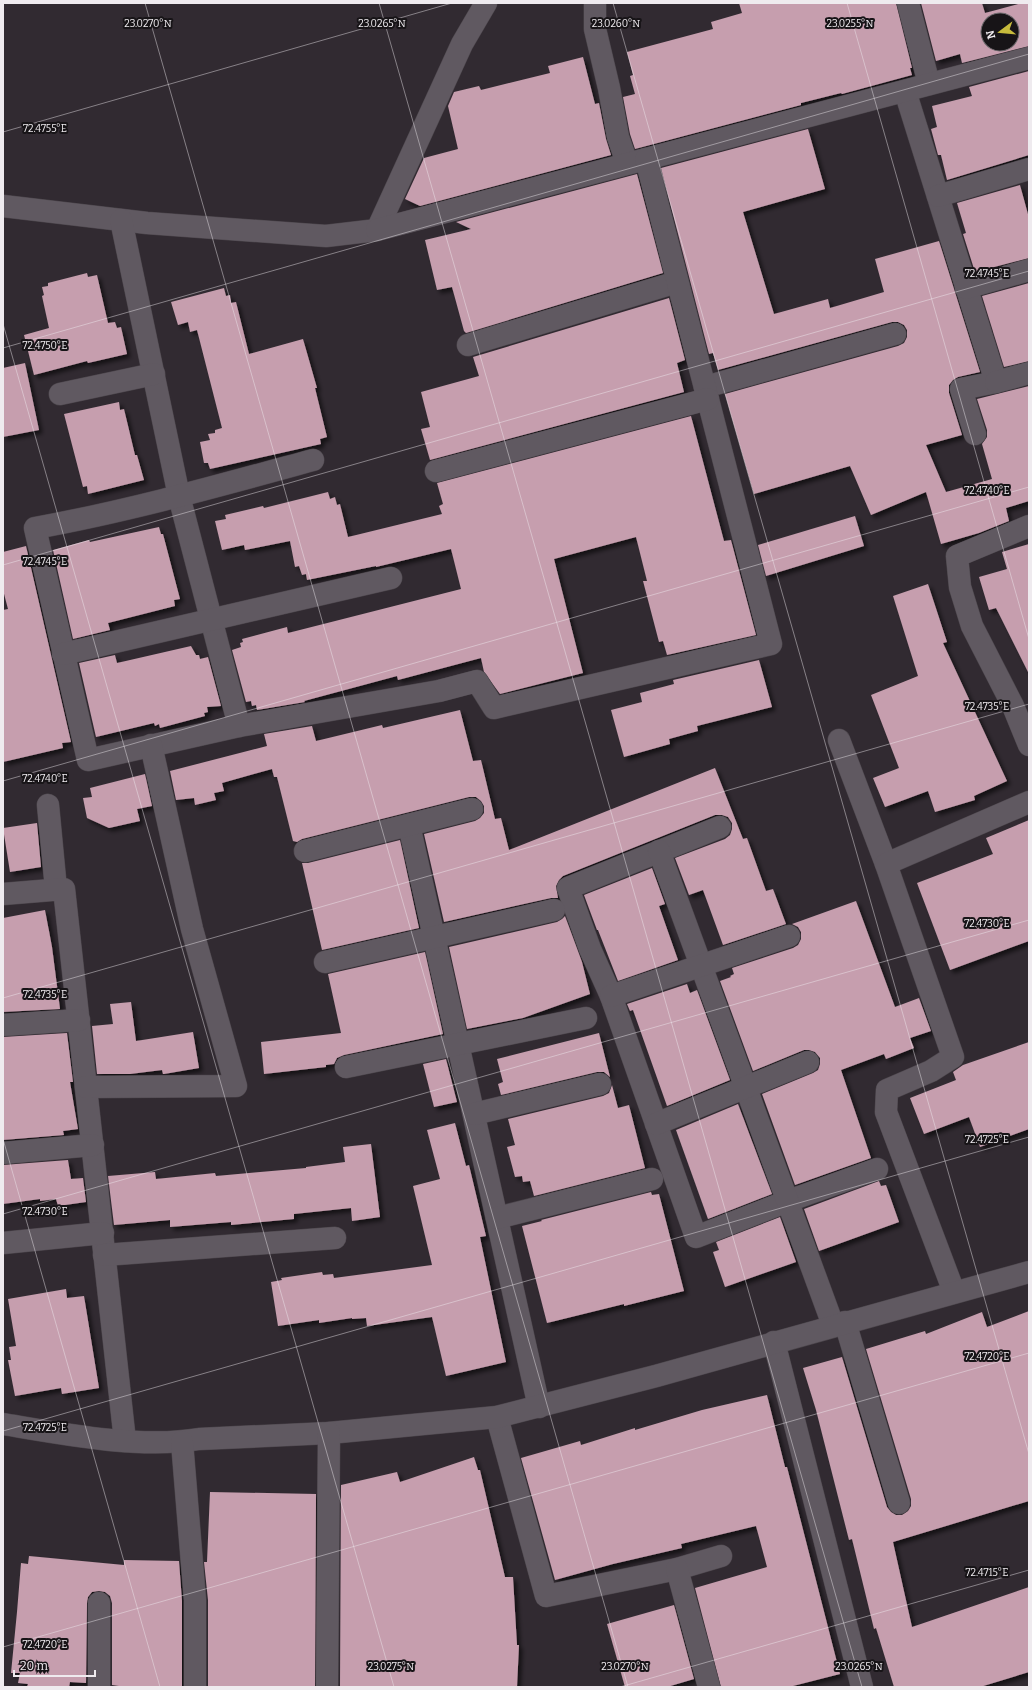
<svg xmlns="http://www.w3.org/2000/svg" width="1032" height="1690" font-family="Bitter,serif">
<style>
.building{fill:#c69eae;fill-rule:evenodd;filter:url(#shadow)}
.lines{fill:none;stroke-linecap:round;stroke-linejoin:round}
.minor-casing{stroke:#4c464c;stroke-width:23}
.minor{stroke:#605961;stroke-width:22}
.ticks{fill:none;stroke:#efebef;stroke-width:1;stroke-opacity:0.45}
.ticks-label{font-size:10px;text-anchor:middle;fill:#efebef;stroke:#171417;stroke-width:4;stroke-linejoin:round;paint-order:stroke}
</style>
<defs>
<filter id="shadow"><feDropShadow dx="3.5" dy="3.5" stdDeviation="2" flood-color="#0009"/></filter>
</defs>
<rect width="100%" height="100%" fill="#312a31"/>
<g class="building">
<path d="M739 3H896L912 68H910L912 75 842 94 841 93 801 103V105L635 149 630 134 623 97 635 94 630 76 633 75 627 52 713 29 711 22 742 13Z"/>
<path d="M921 3H982L985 13 1022 3H1029V46L962 63 960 54 936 61ZM988 20H1012V44H988Z"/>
<path d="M583 57 595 104 599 103 606 139 611 155 420 206 405 199 424 158 458 149 448 106 454 92 479 86 481 90 550 73 548 66Z"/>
<path d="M1029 71V155L947 180 941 155H938L931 129 937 127 932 106 972 96 969 87Z"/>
<path d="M808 129 825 189 743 212 774 314 828 299 830 308 884 292 875 259 939 241 980 372 958 377 953 380 949 385V393L962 435 926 445 946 492 992 479 982 444 987 437V430L977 399 1029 386V501L1006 508 1009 521 979 533 941 544 926 492 871 515 850 466 754 494 725 394 898 346 904 343 907 337V330L904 325 898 322H892L718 370 713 353 709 354 661 168Z"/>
<path d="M637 174 663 273 466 333 464 331 452 287 437 290 425 240 471 229 456 222Z"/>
<path d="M1020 185 1029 218V258L975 272 963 234 966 233 957 203Z"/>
<path d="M87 273 88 277 97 275 108 323 115 322 117 328 121 327 127 354 88 363 87 361 34 375 24 335 49 328 42 296 44 295 42 287 48 286V283Z"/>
<path d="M1029 283V361L1004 367 982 296Z"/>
<path d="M224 288 226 296 230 295 231 303 236 302 249 354 303 339 317 388H315L327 437 320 439 321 444 210 469 208 463H204L200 442 210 440 208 434 215 433V430L222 428 197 330 190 332 188 322 178 325 171 302Z"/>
<path d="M669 298 685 360 677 363 684 392 430 460 421 429 430 427 421 392 479 376 473 357Z"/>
<path d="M25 363 39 430 3 437V368Z"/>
<path d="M119 402 120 410 124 409 135 455H137L144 480 88 494 87 486 83 487 64 414Z"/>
<path d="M691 416 724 541 731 540 756 635 667 655 663 641 659 642 643 581H647L636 537 554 559 583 673 500 694 484 672 481 658 398 680 397 676 304 701 305 702 257 710 256 705 252 706 251 701 246 702 232 650 241 647 240 643 243 642 242 639 287 627 288 633 461 589 451 549 376 567V566L307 580 306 574 302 575 299 566 295 567 290 541 245 550 244 545 222 550 215 521 226 519 225 515 263 506 264 508 328 492 330 499 335 497 337 505 340 504 348 537 442 514 439 506 443 504 437 483Z"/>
<path d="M855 516 864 546 766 576 758 545Z"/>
<path d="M159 527 161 534H163L180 599 174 600 175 606 108 623 110 630 73 639 53 550 89 540 90 542Z"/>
<path d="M1029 544V674L996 608 989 610 979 577 1007 569 1002 552Z"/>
<path d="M26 546 71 742 62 743 63 748 3 762V610L8 609 3 590V552Z"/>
<path d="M928 584 947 642 943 643 1007 781 974 796 975 800 935 812 928 791 885 807 873 778 899 768 871 695 918 676 893 596Z"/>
<path d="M191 646 196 655H199L200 659 208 657 221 706 207 707 208 712 204 713 205 716 160 728 159 724 155 726 154 723 96 737 79 663 115 655 117 663Z"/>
<path d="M759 660 772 707 697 726 698 731 669 739 670 744 624 757 611 710 642 702 640 693 674 684 673 680Z"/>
<path d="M460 710 473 761 481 760 495 819 501 818 509 850 715 768 743 839 747 838 766 891 773 889 786 924 723 945 703 890 689 895 675 858 725 839 730 835 732 829V823L728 817 722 815H715L563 876 559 880 556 886 558 898H551L444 922 424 834 475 821 480 818 484 813V806L481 801 476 797H469L302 839 297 842 293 841 277 777H274L272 769 222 783 224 791 214 793 216 800 195 805 194 798 176 800 170 771 267 746 264 734 312 726 316 741 382 725 383 728Z"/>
<path d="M145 774 152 806 137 809 140 821 109 828 87 818 83 798 92 797 90 788Z"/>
<path d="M1029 820V941L950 970 917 883 993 854 986 838Z"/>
<path d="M37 823 41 867 10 872 3 828Z"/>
<path d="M400 840 419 928 322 950 302 863H308Z"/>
<path d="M652 868 665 904 659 906 678 960 618 981 598 930H597L584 895Z"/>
<path d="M856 901 895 1007 919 998 931 1031 910 1038 914 1048 886 1059 884 1054 841 1070 871 1158 795 1185 762 1094 813 1073 818 1070 820 1064V1058L815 1052 809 1050H804L753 1071 720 981 731 977 730 976 734 974 732 968 793 948 798 945 801 939V932L798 927 792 924Z"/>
<path d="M45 910 52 947 60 1009 3 1012V918Z"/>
<path d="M565 916 582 962 590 994 523 1018 467 1029 449 947 557 922 562 919Z"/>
<path d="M425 952 443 1034 344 1055 337 1058 334 1064 326 1065V1067L264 1074 261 1042 341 1033 328 974Z"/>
<path d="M687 984 690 993 697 990 730 1080 667 1106 633 1010 630 1011 627 1004Z"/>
<path d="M131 1002 136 1041 193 1032 199 1068 164 1074H163L162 1070 130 1074H97L92 1026 113 1024 110 1004Z"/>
<path d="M67 1033 73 1082H70L78 1129 63 1131 64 1135 3 1140V1037Z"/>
<path d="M599 1033 610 1077 604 1072H597L501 1095 498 1084 503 1082 497 1059Z"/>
<path d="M1029 1042V1129L980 1147 969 1117 924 1134 910 1098 956 1080 953 1072 963 1065Z"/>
<path d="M446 1059 457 1102 434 1107 423 1064Z"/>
<path d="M612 1085 618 1108 629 1105 645 1168 534 1196 530 1181 523 1182 522 1176 515 1177 507 1147 515 1145 508 1119 603 1096 609 1093Z"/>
<path d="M738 1104 772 1194 708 1219 676 1130Z"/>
<path d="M455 1123 466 1166 469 1165 486 1236 480 1237 506 1362 446 1376 432 1317 367 1326 366 1318 352 1319V1318L319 1323V1320L278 1326 271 1282 282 1280 281 1278 322 1272 323 1275 333 1274 334 1278 432 1265 413 1186 440 1179 427 1130Z"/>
<path d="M371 1144 380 1217 352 1221 351 1208 294 1214V1219L231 1225V1222L170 1227V1220L114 1225 108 1176 155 1172 156 1179 215 1173 216 1176 306 1168V1167L345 1162 343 1147Z"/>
<path d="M68 1160 71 1179 83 1178 86 1202 58 1206 56 1199 40 1201V1199L3 1204V1165Z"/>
<path d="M879 1181 881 1186 886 1185 899 1222 819 1251 804 1209Z"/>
<path d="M651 1192 652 1195 659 1194 684 1291 624 1306V1304L547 1323 522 1226 542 1221 541 1220Z"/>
<path d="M780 1217 796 1262 725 1287 713 1252 719 1250 716 1242Z"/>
<path d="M66 1289 67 1298 84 1296 99 1388 62 1394 61 1388 15 1396 8 1360H11L9 1347 16 1346 8 1299Z"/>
<path d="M1029 1311V1501L893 1542 912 1627 1029 1587V1672L980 1687H894L876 1628 874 1629 852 1539 849 1540 816 1410 803 1368 842 1357 887 1507 891 1512 896 1515H902L908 1511 911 1506V1499L866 1349 925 1331 926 1334 982 1312 987 1327Z"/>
<path d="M767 1395 785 1467H787L840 1674 789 1687H721L695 1588 767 1567 756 1526 681 1544 682 1548 613 1564 555 1580 521 1458 580 1441 581 1445 635 1428V1430L702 1410Z"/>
<path d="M474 1457 478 1470H480L505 1577H513L517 1645H519L517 1687H340L341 1485 397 1472 400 1482Z"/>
<path d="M210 1492 316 1494 315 1687H208V1600L204 1562H207Z"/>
<path d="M29 1556 124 1565V1560L179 1561 182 1601V1687H119V1686L112 1685V1603L110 1596 105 1592 99 1591 92 1592 88 1597 87 1603 86 1683 70 1682 69 1687H27L28 1684 18 1683 20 1673H11L17 1612 21 1563 28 1564Z"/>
<path d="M674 1605 694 1679 667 1687H625L607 1624Z"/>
</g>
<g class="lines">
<defs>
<g id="minor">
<path d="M595 3V29L609 88 618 137 627 163"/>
<path d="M908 3 929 84"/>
<path d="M905 91 996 382 961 389 975 434"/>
<path d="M938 196 1029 169"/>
<path d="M3 206 147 223 326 236 377 230 462 44 486 3"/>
<path d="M121 220 179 496 239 726"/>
<path d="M377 230 1029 58"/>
<path d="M966 288 1029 270"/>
<path d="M468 345 677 282"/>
<path d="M996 382 1029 373"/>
<path d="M705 387 895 334"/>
<path d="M60 394 154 374"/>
<path d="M313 460C221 485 129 511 35 528L88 760 239 726 439 691 477 681 494 708 771 644 646 159"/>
<path d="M436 471 708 399"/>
<path d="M1029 526 957 556 960 587 972 626 1013 706 1029 745"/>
<path d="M63 654 391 578"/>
<path d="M839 740 886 864"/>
<path d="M48 805 56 889"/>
<path d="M409 825 539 1407"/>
<path d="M720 827 568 888 590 949 611 996 696 1237 788 1201 877 1169"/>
<path d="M305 851 472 809"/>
<path d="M659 851 833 1325"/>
<path d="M3 894 64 889 125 1441"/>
<path d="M325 962 554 910"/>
<path d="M611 996 789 936"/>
<path d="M3 1025 79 1020"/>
<path d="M346 1067 586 1018"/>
<path d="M86 1087 236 1086 192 929 151 745"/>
<path d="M474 1114 600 1084"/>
<path d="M656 1124 808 1062"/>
<path d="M3 1153 93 1145"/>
<path d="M497 1218 652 1179"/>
<path d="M3 1243 103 1233"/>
<path d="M104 1255 335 1238"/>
<path d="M954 1292 886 1112 887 1090 931 1071 953 1057 886 864 1029 802"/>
<path d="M845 1322 899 1503"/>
<path d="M774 1342 862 1687"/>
<path d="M497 1417 546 1596 677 1569 721 1556"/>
<path d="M3 1424C63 1434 140 1449 199 1439L329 1433 497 1417 656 1376 1029 1272"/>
<path d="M182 1442 195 1600V1687"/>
<path d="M677 1569 709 1687"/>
<path d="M99 1603V1687"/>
<path d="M327 1687 329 1433"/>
</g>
</defs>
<use href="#minor" class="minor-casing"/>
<use href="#minor" class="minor"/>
</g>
<path class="ticks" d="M145 3 628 1687M379 3 862 1687M613 3 1029 1454M847 3 1029 639M3 132 452 3M3 324 394 1687M3 348 1029 54M3 565 1029 271M3 781 1029 487M3 998 1029 704M3 1139 160 1687M3 1214 1029 920M3 1431 1029 1137M3 1647 1029 1353M620 1687 1029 1570"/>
<g class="ticks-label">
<text x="148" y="27">23.0270°N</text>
<text x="382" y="27">23.0265°N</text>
<text x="616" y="27">23.0260°N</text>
<text x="850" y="27">23.0255°N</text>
<text x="45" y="132">72.4755°E</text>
<text x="987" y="277">72.4745°E</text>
<text x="45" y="349">72.4750°E</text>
<text x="987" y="494">72.4740°E</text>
<text x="45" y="565">72.4745°E</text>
<text x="987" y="710">72.4735°E</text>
<text x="45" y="782">72.4740°E</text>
<text x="987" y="927">72.4730°E</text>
<text x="45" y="998">72.4735°E</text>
<text x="987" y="1143">72.4725°E</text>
<text x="45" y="1215">72.4730°E</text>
<text x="987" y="1360">72.4720°E</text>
<text x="45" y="1431">72.4725°E</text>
<text x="987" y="1576">72.4715°E</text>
<text x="45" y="1648">72.4720°E</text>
<text x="391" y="1670">23.0275°N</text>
<text x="625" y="1670">23.0270°N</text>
<text x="859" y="1670">23.0265°N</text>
</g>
<rect width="1032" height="1690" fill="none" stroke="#efebef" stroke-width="8"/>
<g transform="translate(1000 32) rotate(254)"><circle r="19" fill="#171417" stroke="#6d6a6d"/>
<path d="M0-3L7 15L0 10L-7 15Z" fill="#c7bb3c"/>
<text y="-6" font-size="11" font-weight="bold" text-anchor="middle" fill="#efebef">N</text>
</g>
<path d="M14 1670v6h81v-6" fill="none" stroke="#efebef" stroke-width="2"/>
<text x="20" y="1670" font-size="12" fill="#efebef" stroke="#171417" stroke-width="3" paint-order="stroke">20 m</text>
</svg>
